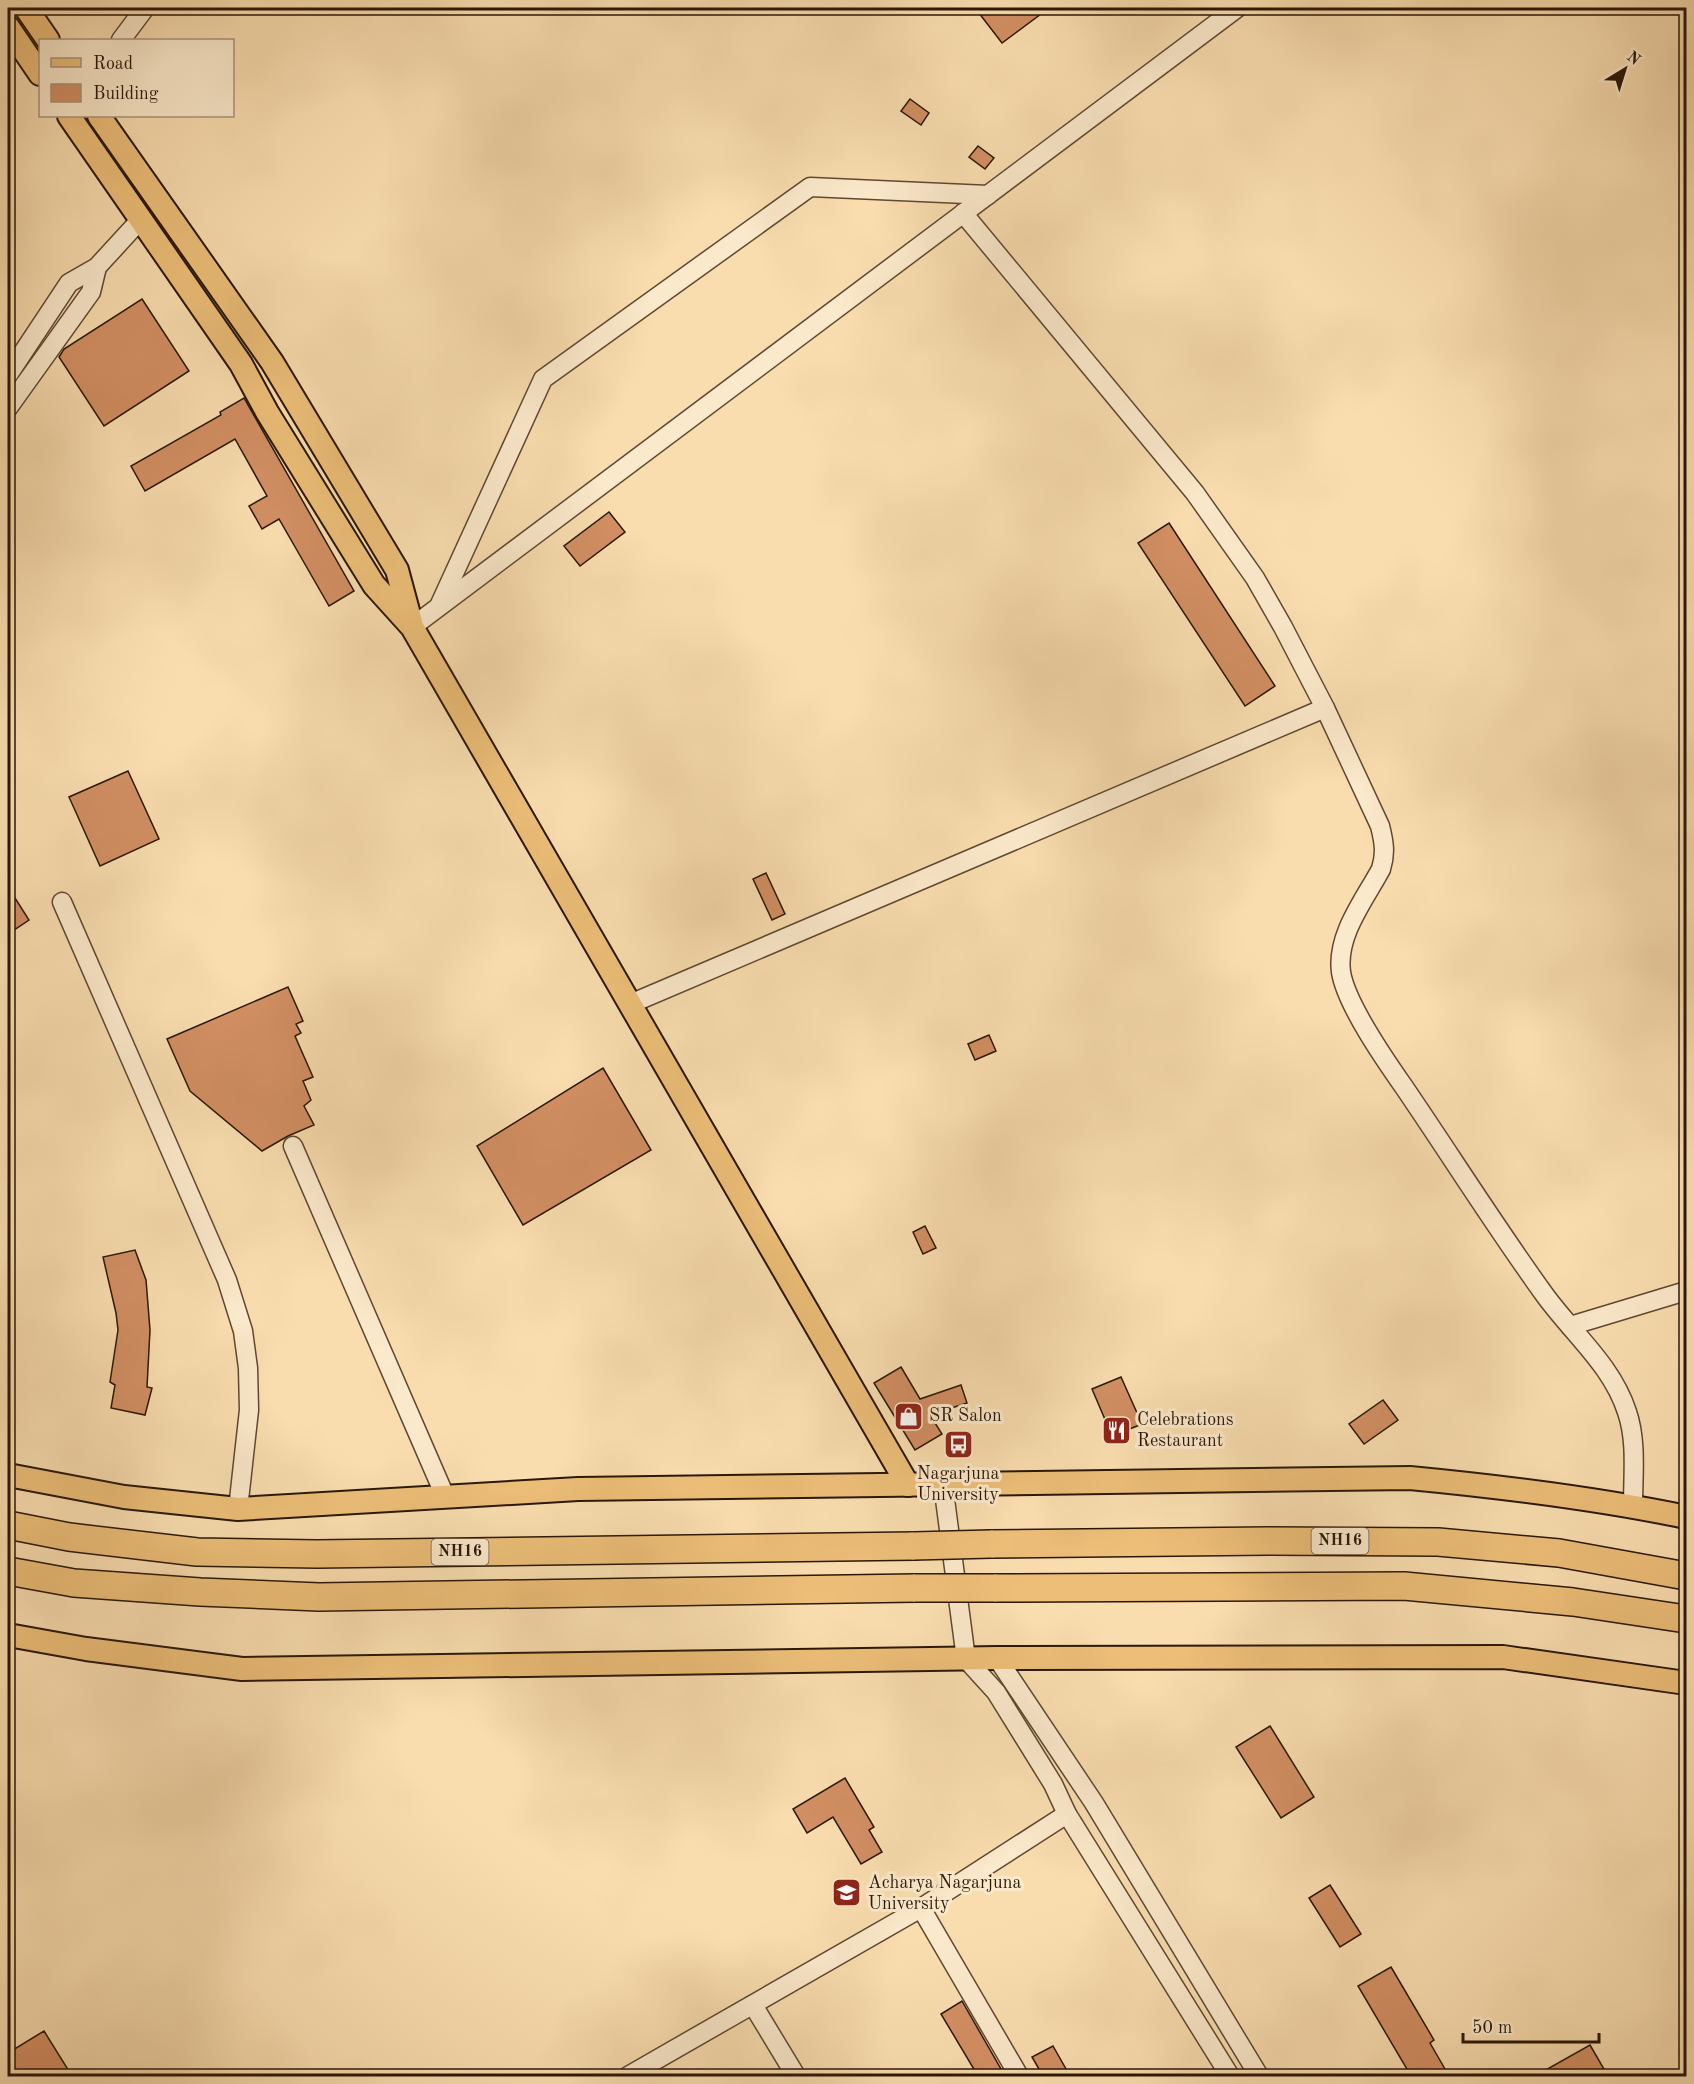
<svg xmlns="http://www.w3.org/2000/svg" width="1694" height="2084" font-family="'Old Standard TT',serif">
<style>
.building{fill:#d28f63;stroke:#2a1707;stroke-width:1.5}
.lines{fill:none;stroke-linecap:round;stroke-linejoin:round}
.minor-casing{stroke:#5e4831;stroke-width:21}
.major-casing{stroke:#2a1707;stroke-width:26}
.highway-casing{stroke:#2a1707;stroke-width:30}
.minor{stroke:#fbe9cb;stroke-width:18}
.major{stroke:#ecbe78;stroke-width:22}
.highway{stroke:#ecbe78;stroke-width:27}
.highway-bridge-casing{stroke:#2a1707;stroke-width:30;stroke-linecap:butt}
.highway-bridge{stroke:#ecbe78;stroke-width:27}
.labels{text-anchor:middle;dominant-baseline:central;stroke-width:6;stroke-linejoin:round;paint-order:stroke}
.shield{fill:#fbe9cb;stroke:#695642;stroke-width:1.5}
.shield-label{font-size:16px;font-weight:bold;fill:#2a1707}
.poi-label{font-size:18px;fill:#2a1707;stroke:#fbe9cb;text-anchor:start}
</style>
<rect width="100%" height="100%" fill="#f9ddaf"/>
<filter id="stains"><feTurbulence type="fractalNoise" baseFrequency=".00333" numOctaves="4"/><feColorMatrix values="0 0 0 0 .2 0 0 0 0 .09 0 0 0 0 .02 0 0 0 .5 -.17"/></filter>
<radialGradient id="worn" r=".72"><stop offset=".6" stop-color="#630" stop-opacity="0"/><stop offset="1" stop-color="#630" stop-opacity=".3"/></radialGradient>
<g class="building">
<path d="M975 8H1049L1002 43Z"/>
<path d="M910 99 929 113 921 125 901 111Z"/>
<path d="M978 146 994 158 985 169 969 157Z"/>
<path d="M142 299 189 371 104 426 59 357 64 349Z"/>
<path d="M244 398 354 591 329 606 279 519 262 529 249 506 267 496 235 439 145 491 131 466 221 415 220 412Z"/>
<path d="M609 512 625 532 580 566 564 546Z"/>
<path d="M1169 523 1275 686 1245 706 1138 543Z"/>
<path d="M128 771 159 839 100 866 69 797Z"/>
<path d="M766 873 785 914 772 920 753 879Z"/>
<path d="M8 887 29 920 8 934Z"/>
<path d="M288 987 303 1021 296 1024 301 1033 295 1036 313 1077 303 1081 311 1100 304 1106 314 1125 288 1136 262 1151 190 1091 167 1039Z"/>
<path d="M989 1035 996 1051 975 1060 968 1044Z"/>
<path d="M603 1068 651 1150 523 1225 477 1146Z"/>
<path d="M925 1226 936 1248 923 1254 913 1232Z"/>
<path d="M135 1250 146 1280 150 1330 147 1387 152 1388 145 1415 111 1408 115 1385 110 1382 118 1330 116 1313 103 1257Z"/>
<path d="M901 1367 920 1399 961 1385 967 1403 930 1415 942 1434 915 1450 874 1383Z"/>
<path d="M1121 1377 1142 1424 1112 1436 1092 1389Z"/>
<path d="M1383 1400 1398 1420 1364 1444 1349 1424Z"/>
<path d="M1270 1726 1314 1797 1281 1818 1236 1747Z"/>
<path d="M845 1778 874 1827 869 1830 882 1852 861 1864 833 1817 807 1833 793 1809Z"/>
<path d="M1330 1885 1361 1934 1340 1947 1309 1898Z"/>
<path d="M1391 1967 1434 2040 1430 2043 1449 2076H1411L1358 1986Z"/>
<path d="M962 2001 1005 2076H978L941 2014Z"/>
<path d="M44 2031 72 2076H8V2053Z"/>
<path d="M1590 2045 1608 2076H1535Z"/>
<path d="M1053 2046 1070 2076H1043L1032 2057Z"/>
</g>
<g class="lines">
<defs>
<g id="minor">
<path d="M121 40 145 8"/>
<path d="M963 213 1195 493 1255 578 1283 627 1325 708 1380 826C1384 842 1386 853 1381 869 1365 899 1336 935 1341 972 1346 1004 1385 1060 1404 1087 1451 1156 1495 1226 1544 1294 1572 1333 1612 1365 1627 1412 1637 1441 1633 1475 1633 1506"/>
<path d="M8 375 69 283 97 267 141 219"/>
<path d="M8 408 91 292 97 267"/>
<path d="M440 604 543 379 810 187 988 195"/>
<path d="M412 627 1237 8"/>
<path d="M62 902 227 1280 243 1331 248 1368 249 1410 238 1509"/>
<path d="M630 1004 1325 708"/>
<path d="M293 1146 445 1496"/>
<path d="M1570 1326 1686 1291"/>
<path d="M943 1484 966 1659 996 1692 1053 1784 1067 1814 1230 2076"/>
<path d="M997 1658 1094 1803 1259 2076"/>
<path d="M921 1908 1019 2076"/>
<path d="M753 2005 796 2076"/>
<path d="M628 2076 921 1908 1067 1814"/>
</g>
<g id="major">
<path d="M26 8 48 40"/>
<path d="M8 27 40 74"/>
<path d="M69 116 241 364 267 412 374 585 412 627 908 1485"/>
<path d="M99 116 272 362 397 570 411 622"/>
<path d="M8 1475 124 1497 238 1509 578 1489 1410 1478C1503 1487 1595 1498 1686 1517"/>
<path d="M8 1635 86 1649 242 1669 997 1658 1503 1657 1686 1683"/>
</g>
<g id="highway">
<path d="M8 1525 69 1537 197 1552 317 1554 914 1546"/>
<path d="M991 1544 1268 1541 1438 1542 1559 1553 1686 1576"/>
<path d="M8 1571 74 1583 200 1592 319 1597 915 1588"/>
<path d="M994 1588 1404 1586 1573 1602 1686 1619"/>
</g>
</defs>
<use href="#minor" class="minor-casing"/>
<use href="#major" class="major-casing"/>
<use href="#highway" class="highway-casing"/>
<use href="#minor" class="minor"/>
<use href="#major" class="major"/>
<use href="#highway" class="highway"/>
<defs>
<g id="highway-bridge">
<path d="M914 1546 991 1544"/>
<path d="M915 1588H994"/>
</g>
</defs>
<use href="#highway-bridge" class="highway-bridge-casing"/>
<use href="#highway-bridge" class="highway-bridge"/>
</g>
<defs>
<symbol id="shop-square" viewBox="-11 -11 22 22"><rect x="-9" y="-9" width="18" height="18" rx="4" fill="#8f2418" stroke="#fbe9cb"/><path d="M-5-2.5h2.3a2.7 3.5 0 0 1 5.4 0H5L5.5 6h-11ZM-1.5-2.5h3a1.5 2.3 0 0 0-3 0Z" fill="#fff"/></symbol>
<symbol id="restaurant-square" viewBox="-11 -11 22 22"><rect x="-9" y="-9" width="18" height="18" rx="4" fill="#8f2418" stroke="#fbe9cb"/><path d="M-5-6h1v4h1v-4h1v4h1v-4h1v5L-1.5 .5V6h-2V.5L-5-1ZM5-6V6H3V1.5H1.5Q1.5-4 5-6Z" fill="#fff"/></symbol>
<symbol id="bus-square" viewBox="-11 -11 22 22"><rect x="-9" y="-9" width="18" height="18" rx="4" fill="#8f2418" stroke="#fbe9cb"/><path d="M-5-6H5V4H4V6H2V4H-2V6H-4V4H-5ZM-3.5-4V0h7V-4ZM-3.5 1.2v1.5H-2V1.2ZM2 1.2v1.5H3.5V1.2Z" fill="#fff"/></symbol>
<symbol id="university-square" viewBox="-11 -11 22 22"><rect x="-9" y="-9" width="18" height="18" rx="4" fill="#8f2418" stroke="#fbe9cb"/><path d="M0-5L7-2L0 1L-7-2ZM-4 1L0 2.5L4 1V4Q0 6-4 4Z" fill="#fff"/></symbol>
</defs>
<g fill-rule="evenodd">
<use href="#shop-square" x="892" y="1400" width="33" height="33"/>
<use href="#restaurant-square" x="1100" y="1414" width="33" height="33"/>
<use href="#bus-square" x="942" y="1428" width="33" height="33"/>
<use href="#university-square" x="830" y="1876" width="33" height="33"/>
</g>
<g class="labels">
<g class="shield">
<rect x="1311.5" y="1528" width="57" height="26" rx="4.5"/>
<rect x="431.5" y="1539" width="57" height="26" rx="4.5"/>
</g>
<g class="shield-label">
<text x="1340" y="1541">NH16</text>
<text x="460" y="1552">NH16</text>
</g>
<g class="poi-label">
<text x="929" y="1416">SR Salon</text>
<text x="1137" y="1420">Celebrations<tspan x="1137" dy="21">Restaurant</tspan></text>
<text x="958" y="1474" text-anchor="middle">Nagarjuna<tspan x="958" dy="21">University</tspan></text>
<text x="868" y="1883">Acharya Nagarjuna<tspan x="868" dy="21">University</tspan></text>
</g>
</g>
<rect width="1694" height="2084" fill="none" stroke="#f9ddaf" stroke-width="30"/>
<rect x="9" y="9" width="1676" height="2066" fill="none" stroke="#2a1707" stroke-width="3"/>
<rect x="15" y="15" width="1664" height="2054" fill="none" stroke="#2a1707" stroke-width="1.5"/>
<rect x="39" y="39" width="195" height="78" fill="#fbe9cb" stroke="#a7957d" stroke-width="1.5"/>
<rect x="51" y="58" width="30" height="9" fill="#ecbe78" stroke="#a7957d" stroke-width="1.5"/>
<text x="93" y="69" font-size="18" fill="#2a1707">Road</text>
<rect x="51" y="84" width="30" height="18" fill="#d28f63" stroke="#a7957d" stroke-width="1.5"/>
<text x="93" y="99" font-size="18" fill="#2a1707">Building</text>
<g transform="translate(1625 69) rotate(38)" stroke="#fbe9cb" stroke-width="4.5" paint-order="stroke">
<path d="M0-4.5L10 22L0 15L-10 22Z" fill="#2a1707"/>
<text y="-9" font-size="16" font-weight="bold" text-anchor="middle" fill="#2a1707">N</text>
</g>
<path d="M1463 2033v9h136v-9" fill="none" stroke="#2a1707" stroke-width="3"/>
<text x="1472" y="2033" font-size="18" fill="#2a1707" stroke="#fbe9cb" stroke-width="4.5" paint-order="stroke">50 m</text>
<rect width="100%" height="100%" filter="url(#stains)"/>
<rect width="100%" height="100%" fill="url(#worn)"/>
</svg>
